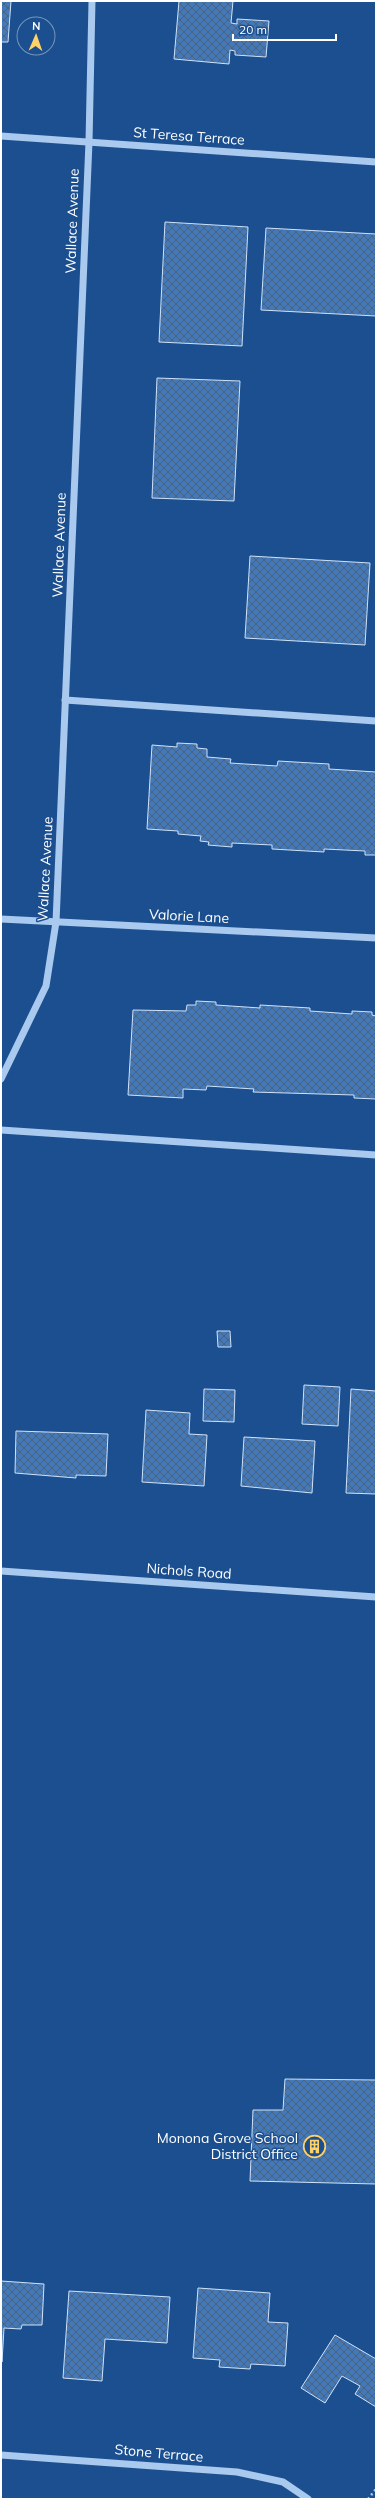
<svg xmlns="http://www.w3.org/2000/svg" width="377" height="2500" font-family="Mulish,sans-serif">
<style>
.building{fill:url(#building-cross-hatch);stroke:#cfe3fa}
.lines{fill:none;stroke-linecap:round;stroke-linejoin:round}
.path{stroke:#a9c9ee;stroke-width:2.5;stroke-dasharray:2 3;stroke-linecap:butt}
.minor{stroke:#a9c9ee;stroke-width:7}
.labels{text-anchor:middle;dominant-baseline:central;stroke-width:3;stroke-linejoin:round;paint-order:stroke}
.street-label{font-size:14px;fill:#fff;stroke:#1b4f8f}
.poi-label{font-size:14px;fill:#fff;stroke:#1b4f8f;text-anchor:end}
</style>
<defs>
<pattern id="building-cross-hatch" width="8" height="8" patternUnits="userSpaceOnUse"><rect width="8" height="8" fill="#4478b7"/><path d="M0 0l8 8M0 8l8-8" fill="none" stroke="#486282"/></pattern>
</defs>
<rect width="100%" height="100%" fill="#1b4f8f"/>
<g class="building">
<path d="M1 1H11L8 42H1Z"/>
<path d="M179 1H233L231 23 237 24V19L269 21 266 57 235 55V51L230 50 229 64 174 59Z"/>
<path d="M165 222 248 227 242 346 159 342Z"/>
<path d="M266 228 376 234V316L261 310Z"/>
<path d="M157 378 240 381 234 501 152 498Z"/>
<path d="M250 556 370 563 365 645 245 638Z"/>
<path d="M177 743 197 744V748L207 749V757L231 759 230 763 277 766 278 761 329 764V769L376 772V855H365V851L324 849V852L272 849V845L232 843V847L208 845 209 842 200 841 201 836 178 834V831L147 829 152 745 177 747Z"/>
<path d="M196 1001 216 1002V1005L260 1008V1005L310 1008V1011L352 1014V1011L372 1012V1015L376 1016V1099L354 1098V1095L253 1092 254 1089 207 1086 206 1090 183 1089V1098L128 1095 133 1010 186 1011 187 1005H196Z"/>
<path d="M217 1331H230L231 1347H218Z"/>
<path d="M304 1385 340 1387 338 1426 302 1424Z"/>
<path d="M204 1389 235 1390 234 1422 203 1421Z"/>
<path d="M351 1389 376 1391V1494L346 1493Z"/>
<path d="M146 1410 190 1413 189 1434 207 1435 204 1486 142 1482Z"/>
<path d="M16 1431 108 1434 106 1476 76 1475V1478L15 1473Z"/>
<path d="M244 1437 315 1441 312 1493 241 1486Z"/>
<path d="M285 2079 376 2080V2184L250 2181 253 2110H283Z"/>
<path d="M1 2281 44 2284 42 2325H22L21 2329 4 2328 2 2362Z"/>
<path d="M198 2288 270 2293 268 2322 288 2323 285 2366 251 2364 250 2369 219 2367 220 2360 193 2358Z"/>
<path d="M69 2291 170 2297 167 2343 105 2339 102 2381 63 2378Z"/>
<path d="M335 2335 376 2359V2407L355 2394 360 2386 342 2376 325 2403 301 2388Z"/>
</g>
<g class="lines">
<path class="path" d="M368 2499 376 2489"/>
<g class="minor">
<path d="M1 136 376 162"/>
<path d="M65 700 376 721"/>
<path d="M1 919 376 938"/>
<path d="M1 1079 46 986 56 922 89 142 92 1"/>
<path d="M1 1130 376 1155"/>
<path d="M1 1571 376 1597"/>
<path d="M1 2455 237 2472 283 2482 308 2499"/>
</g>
</g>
<defs>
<symbol id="building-ring" viewBox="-11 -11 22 22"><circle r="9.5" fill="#1b4f8f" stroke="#ffd166" stroke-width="1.5"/><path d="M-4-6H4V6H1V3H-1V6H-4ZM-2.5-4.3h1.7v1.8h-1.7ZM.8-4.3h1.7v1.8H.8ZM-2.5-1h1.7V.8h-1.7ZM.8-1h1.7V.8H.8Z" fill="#ffd166"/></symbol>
</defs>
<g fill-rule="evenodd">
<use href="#building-ring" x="302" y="2134" width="25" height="25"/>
</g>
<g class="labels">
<g class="street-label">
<text transform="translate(189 136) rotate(4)">St Teresa Terrace</text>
<text transform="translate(72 221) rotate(-88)">Wallace Avenue</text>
<text transform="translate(59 545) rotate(-88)">Wallace Avenue</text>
<text transform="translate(45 869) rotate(-87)">Wallace Avenue</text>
<text transform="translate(189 916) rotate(3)">Valorie Lane</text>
<text transform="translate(189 1571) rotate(4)">Nichols Road</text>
<text transform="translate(159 2453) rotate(5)">Stone Terrace</text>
</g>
<g class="poi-label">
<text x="298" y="2138">Monona Grove School<tspan x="298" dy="16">District Office</tspan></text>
</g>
</g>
<rect width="377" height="2500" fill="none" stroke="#ffffff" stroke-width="4"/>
<g transform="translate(36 36) rotate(2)"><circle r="19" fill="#1b4f8f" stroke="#7695bc"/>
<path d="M0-3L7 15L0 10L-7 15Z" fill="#ffd166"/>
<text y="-6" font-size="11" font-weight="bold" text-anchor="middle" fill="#ffffff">N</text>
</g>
<path d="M233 34v6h103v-6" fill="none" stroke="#ffffff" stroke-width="2"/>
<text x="239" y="34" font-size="12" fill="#ffffff" stroke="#1b4f8f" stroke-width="3" paint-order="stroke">20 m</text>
</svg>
